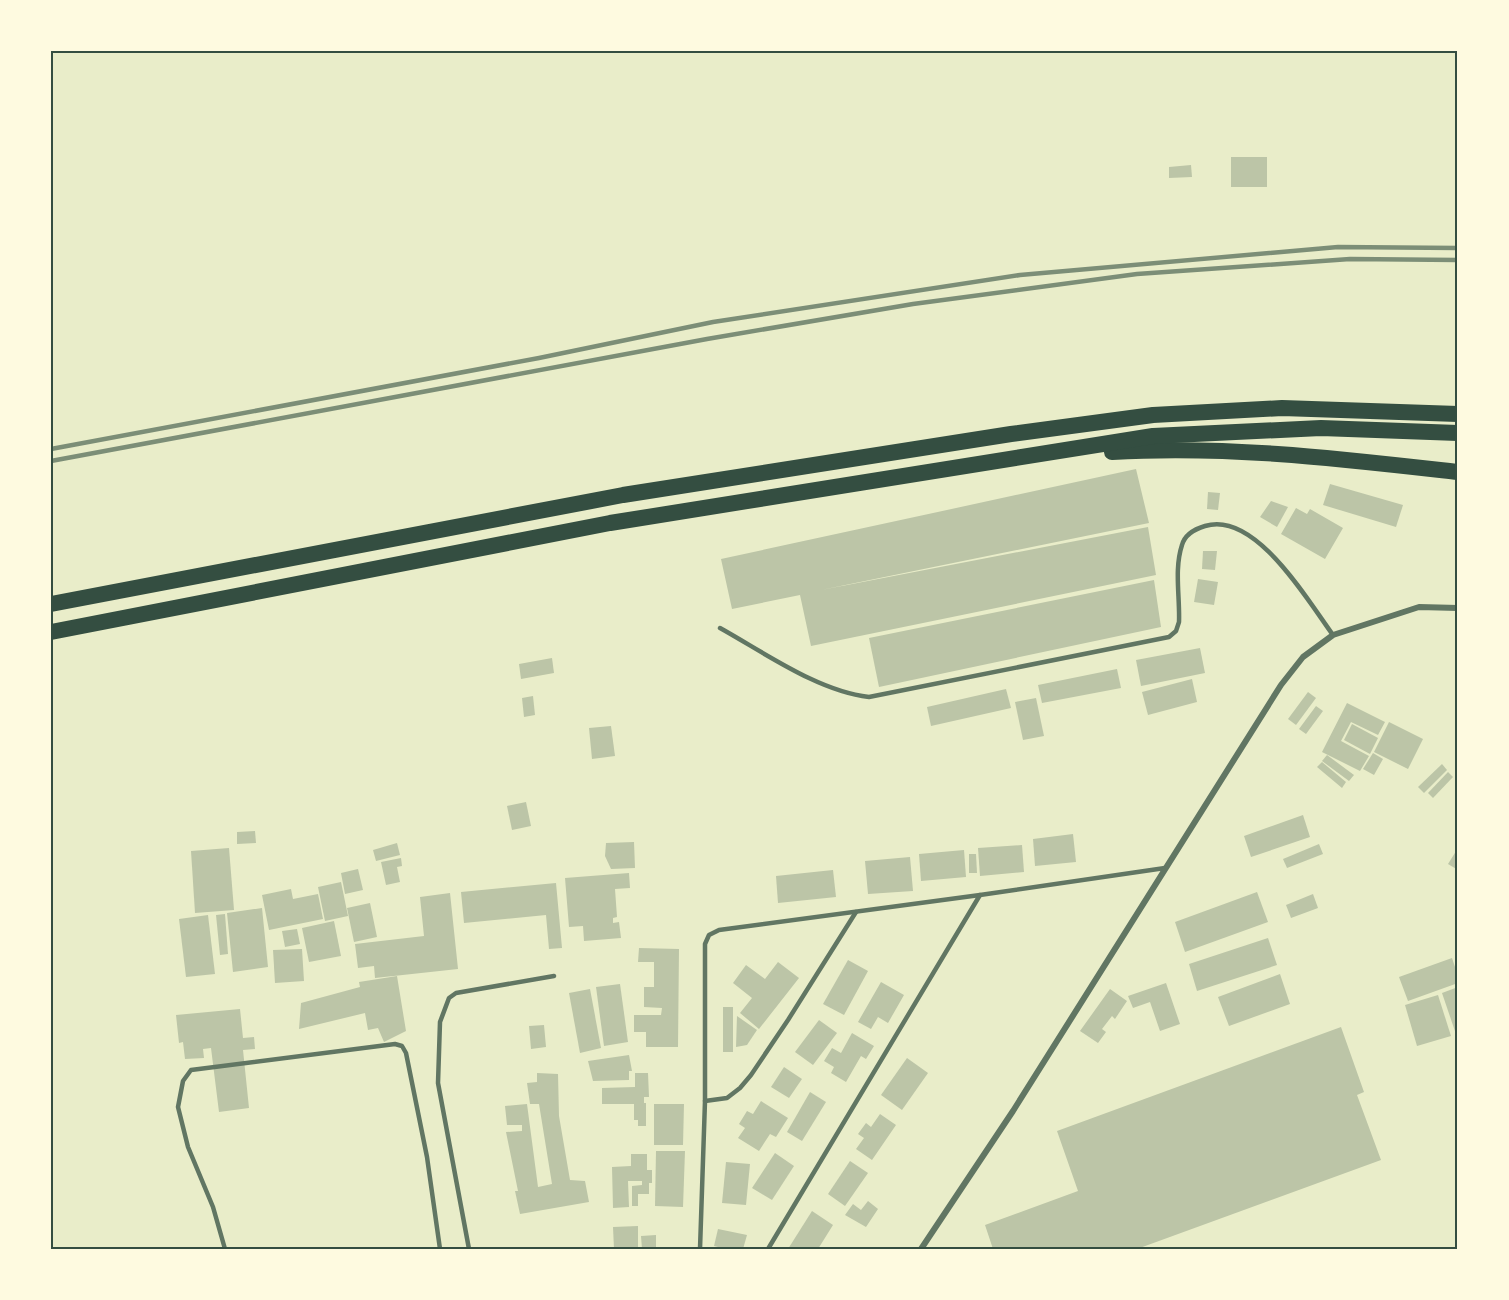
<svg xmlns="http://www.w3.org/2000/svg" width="1509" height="1300" font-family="Ubuntu,sans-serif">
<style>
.building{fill:#bcc5a7}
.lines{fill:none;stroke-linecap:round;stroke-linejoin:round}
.service{stroke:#617663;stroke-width:4.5}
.minor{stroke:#617663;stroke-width:6}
.trunk{stroke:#344e41;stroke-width:16}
.rail{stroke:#7c8e77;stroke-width:4.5}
.neatline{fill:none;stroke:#344e41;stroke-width:2}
</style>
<rect width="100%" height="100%" fill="#e9edc9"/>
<g class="building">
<rect x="1231" y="157" width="36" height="30"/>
<path d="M1191 165 1192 177 1169 178V167Z"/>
<path d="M1136 469 1149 523 821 590 1148 527 1156 575 811 646 800 595 732 609 721 559Z"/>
<path d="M1330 484 1403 505 1396 527 1323 505Z"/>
<path d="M1208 492 1220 493 1218 510 1207 509Z"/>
<path d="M1271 501 1288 507 1277 527 1260 517Z"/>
<path d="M1296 508 1307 514 1310 509 1343 528 1325 559 1281 534Z"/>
<path d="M1203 551H1217L1215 570 1202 569Z"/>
<path d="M1198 579 1218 582 1214 605 1194 602Z"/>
<path d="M1154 580 1161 627 879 687 869 638Z"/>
<path d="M1200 648 1205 673 1141 686 1136 660Z"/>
<path d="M552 658 554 673 521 679 519 664Z"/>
<path d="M1117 669 1121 688 1042 703 1038 685Z"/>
<path d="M1192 679 1197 702 1148 715 1142 692Z"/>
<path d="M1006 689 1011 708 931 726 927 707Z"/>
<path d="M1308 692 1316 698 1296 725 1288 719Z"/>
<path d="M533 696 535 715 524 717 522 698Z"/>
<path d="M1036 698 1044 736 1023 740 1015 702Z"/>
<path d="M1347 703 1385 722 1378 735 1351 722 1341 741 1369 756 1360 771 1322 752Z"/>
<path d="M1316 706 1323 711 1306 734 1299 729Z"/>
<path d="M1389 722 1423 739 1408 769 1374 752Z"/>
<path d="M1352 724 1378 738 1370 754 1344 740Z"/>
<path d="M611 726 615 756 592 759 589 728Z"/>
<path d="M1373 753 1383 759 1374 775 1363 769Z"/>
<path d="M1327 755 1354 775 1349 781 1322 761Z"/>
<path d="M1322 762 1346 782 1342 788 1317 767Z"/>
<path d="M1442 764 1447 770 1424 793 1418 787Z"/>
<path d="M1448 772 1453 777 1433 798 1428 793Z"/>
<path d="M526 802 531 826 512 830 507 806Z"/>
<path d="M1303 815 1310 837 1251 857 1244 836Z"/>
<path d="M255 831 256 843 237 844V832Z"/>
<path d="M1073 834 1076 862 1035 866 1033 839Z"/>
<path d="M634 842 635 868 611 869 605 856 606 843Z"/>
<path d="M397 843 400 855 376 861 373 850Z"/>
<path d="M1319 844 1323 854 1287 868 1283 859Z"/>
<path d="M1022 845 1024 872 980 876 978 848Z"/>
<path d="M229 848 234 910 195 913 191 851Z"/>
<path d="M1458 848V870L1448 864Z"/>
<path d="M964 850 966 877 921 881 919 854Z"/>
<path d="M969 854H976L977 873H969Z"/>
<path d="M910 857 913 891 868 894 865 861Z"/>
<path d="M401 858 402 866 397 867 400 882 386 885 381 862Z"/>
<path d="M358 869 363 890 345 894 341 873Z"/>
<path d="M833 870 836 897 778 903 776 876Z"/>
<path d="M629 873 630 888 615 889 617 917 613 918V923L619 922 621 938 584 941 583 926 569 927 565 878Z"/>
<path d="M341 882 348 916 325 921 318 887Z"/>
<path d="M556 883 562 948 549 949 546 915 464 923 461 892Z"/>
<path d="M291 889 293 899 318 894 323 919 269 930 262 895Z"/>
<path d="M1257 892 1268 922 1185 952 1175 922Z"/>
<path d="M450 893 458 969 375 978 374 966 358 968 355 944 424 936 420 897Z"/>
<path d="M1313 894 1318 908 1291 918 1286 905Z"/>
<path d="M370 903 377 937 354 942 347 908Z"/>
<path d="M262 908 268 967 233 972 227 913Z"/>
<path d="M225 914 228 954 220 955 216 915Z"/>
<path d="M208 915 215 974 186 977 179 919Z"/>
<path d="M334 921 341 956 309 962 302 928Z"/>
<path d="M297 929 300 944 285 947 282 931Z"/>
<path d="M1268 938 1277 965 1197 991 1189 964Z"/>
<path d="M639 948 679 949 678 1047H646V1032H634V1015H661L662 1008 644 1007V987H654V962H638Z"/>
<path d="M302 949 304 981 275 983 273 950Z"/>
<path d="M1452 958 1458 976V983L1408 1001 1399 977Z"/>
<path d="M848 960 868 971 844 1015 823 1004Z"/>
<path d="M778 962 799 978 759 1029 740 1013 752 998 733 983 746 965 765 979Z"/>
<path d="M1280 974 1290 1004 1229 1026 1218 997Z"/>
<path d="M397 976 406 1031 384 1042 378 1028 368 1030 365 1013 299 1029 301 1003 360 987 359 982Z"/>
<path d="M881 982 904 995 888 1023 878 1017 871 1029 858 1022Z"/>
<path d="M1166 983 1180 1024 1160 1031 1150 1002 1133 1008 1128 996Z"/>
<path d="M620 984 628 1042 604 1046 596 987Z"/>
<path d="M1458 987V1040L1442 993Z"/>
<path d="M590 989 601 1048 580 1053 569 993Z"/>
<path d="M1110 989 1127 1001 1115 1019 1112 1016 1102 1029 1106 1032 1098 1043 1080 1031Z"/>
<path d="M1438 995 1451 1036 1417 1046 1405 1005Z"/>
<rect x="723" y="1007" width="10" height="45"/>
<path d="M240 1009 243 1038 254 1037 255 1049 243 1050 249 1108 219 1112 211 1048 203 1049 204 1058 185 1059 183 1042 179 1043 176 1015Z"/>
<path d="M737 1016 757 1030 747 1045 736 1047Z"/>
<path d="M819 1020 837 1033 813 1065 795 1052Z"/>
<path d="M544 1025 546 1047 531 1049 529 1026Z"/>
<path d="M1341 1027 1364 1092 1357 1095 1381 1160 1137 1249H993L985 1225 1078 1191 1057 1131Z"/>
<path d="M852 1033 874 1046 866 1059 861 1056 846 1082 831 1073 834 1067 824 1061 832 1048 841 1053Z"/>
<path d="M629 1055 632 1071H629V1080L593 1081 588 1061Z"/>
<path d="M907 1058 928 1073 902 1110 881 1095Z"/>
<path d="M784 1067 802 1079 789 1098 771 1087Z"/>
<path d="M537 1073 558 1074 559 1116 570 1180 585 1181 589 1202 520 1214 515 1191H518L506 1132 522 1131V1125H507L505 1106 527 1104 538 1187 552 1184 539 1104H530L527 1083 537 1082Z"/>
<path d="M635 1073H648L649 1097H644V1103H646V1126H638V1120H634V1104H602V1088L635 1087Z"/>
<path d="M810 1092 826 1102 802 1141 787 1132Z"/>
<path d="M761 1101 788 1118 776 1137 770 1134 759 1151 738 1138 745 1128 739 1124 747 1111 753 1114Z"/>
<path d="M654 1104H684L683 1145H654Z"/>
<path d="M880 1114 896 1125 872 1160 856 1149 864 1138 858 1134 866 1123 871 1127Z"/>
<path d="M656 1151H685L683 1207 655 1206Z"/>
<path d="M775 1153 794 1166 772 1200 752 1188Z"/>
<path d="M631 1154H647V1170H652V1183H649V1194H638V1206H632V1186L642 1185V1181H628L629 1207 613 1208 612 1167 631 1166Z"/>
<path d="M850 1161 868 1173 845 1206 828 1194Z"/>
<path d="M726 1162 750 1164 746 1205 722 1203Z"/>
<path d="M868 1201 878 1209 866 1227 845 1215 853 1204 861 1210Z"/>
<path d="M812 1211 833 1225 818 1249H788Z"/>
<path d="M638 1226V1249H614L613 1227Z"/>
<path d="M718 1229 747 1235 743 1249H726L714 1246Z"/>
<path d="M656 1235V1249H642L641 1236Z"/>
</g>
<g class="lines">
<g class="service">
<path d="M720 628C765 653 818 691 869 697L1169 637 1176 631 1179 622C1180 597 1174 569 1182 545 1185 534 1195 529 1205 526 1255 510 1308 601 1333 635"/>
<path d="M705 1101 727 1098 740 1088 751 1075 788 1020 856 912"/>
<path d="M225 1249 213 1207 188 1147 178 1107 183 1081 191 1070 395 1044 402 1046 406 1053 427 1157 440 1249"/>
<path d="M469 1249 438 1083 440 1022 449 998 456 993 554 976"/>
<path d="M700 1249 705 1101V944L709 935 719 930 980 895 1165 868"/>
<path d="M768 1249 980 895"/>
</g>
<path class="minor" d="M921 1249 1013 1111 1281 685 1303 657 1333 635 1419 607 1458 608"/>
<g class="trunk">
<path d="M1112 452C1228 445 1343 459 1458 472"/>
<path d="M51 604 623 495 1011 434 1153 415 1282 408 1458 414"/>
<path d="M51 632 610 523 1153 436 1321 428 1458 433"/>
</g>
<g class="rail">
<path d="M51 449 539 358 713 322 1020 275 1338 247 1458 248"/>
<path d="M51 461 707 339 913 304 1137 274 1350 259 1458 260"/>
</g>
</g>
<rect width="1509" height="1300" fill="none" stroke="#fefae0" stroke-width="105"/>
<rect x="52" y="52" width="1404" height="1196" class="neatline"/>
</svg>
